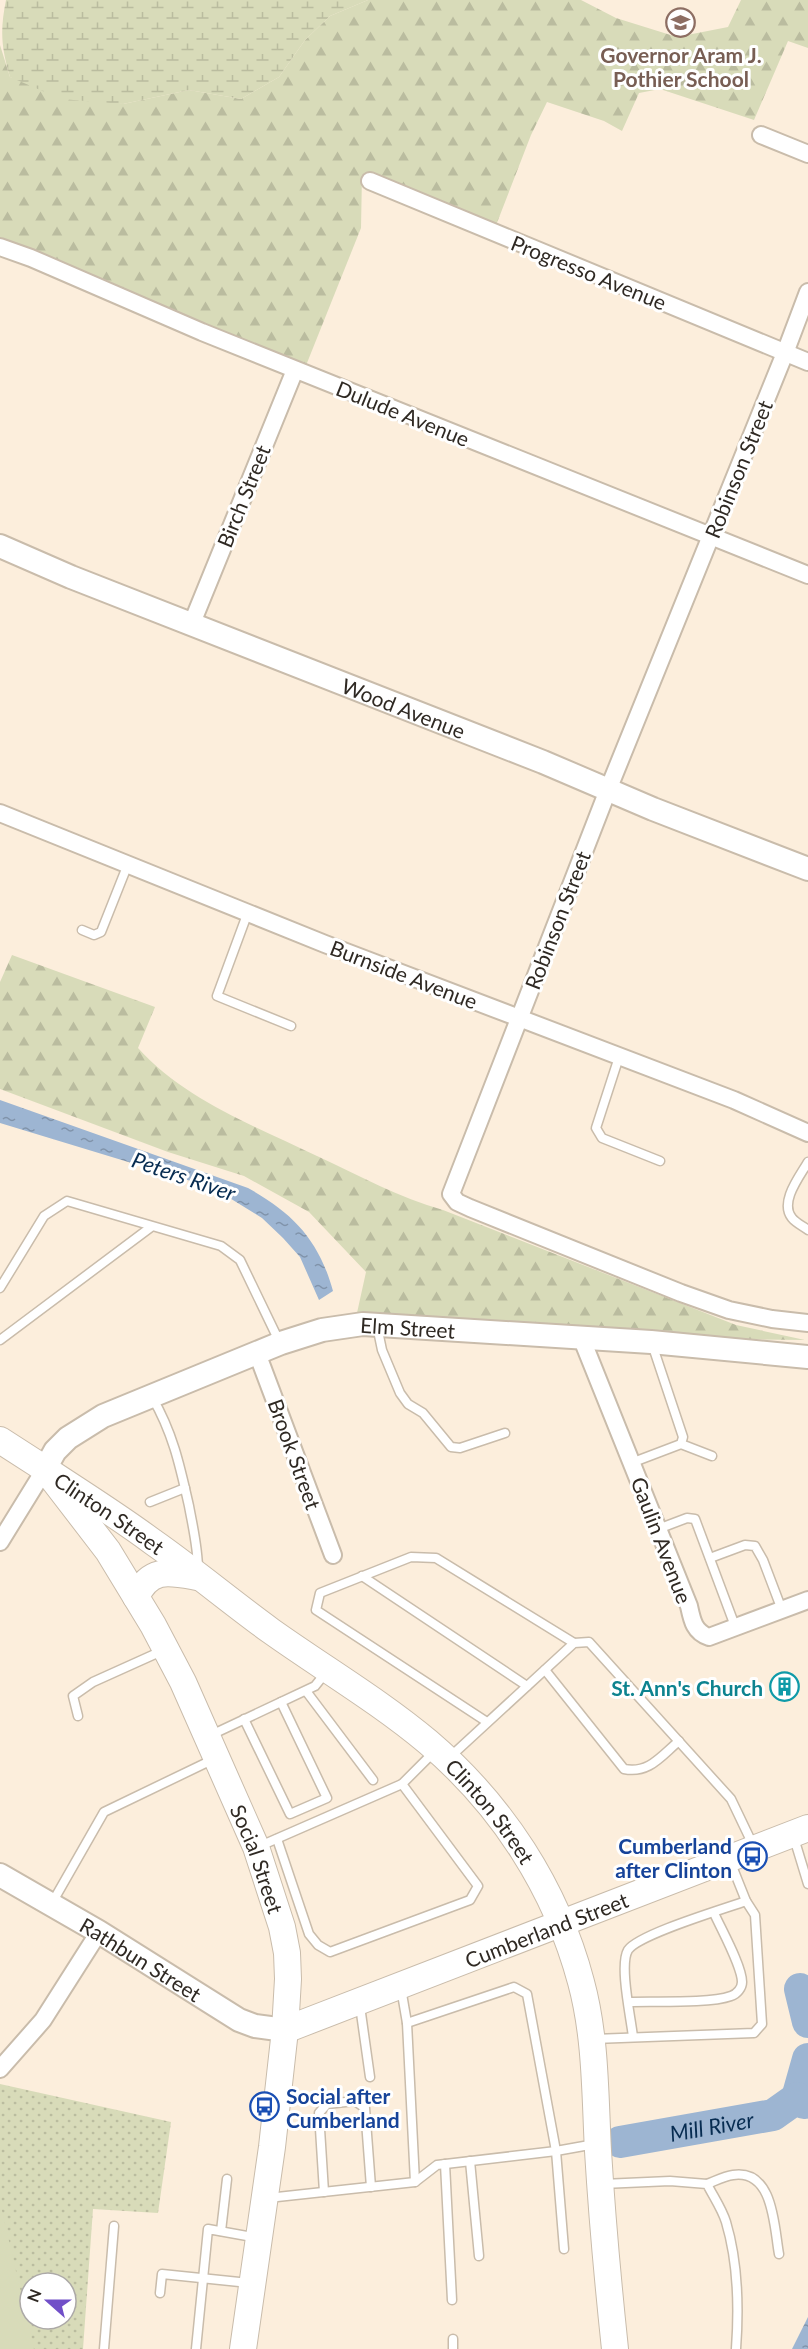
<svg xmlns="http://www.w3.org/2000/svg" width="808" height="2349" font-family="Lato,sans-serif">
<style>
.forest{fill:url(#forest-firs)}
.wetland{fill:url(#wetland-marsh)}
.park{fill:url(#park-dots);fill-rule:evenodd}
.garden{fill:#d8dbb9}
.water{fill:url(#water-ripples)}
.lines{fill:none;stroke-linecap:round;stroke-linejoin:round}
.river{stroke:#9db5d2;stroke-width:32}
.lane-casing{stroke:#c9bcab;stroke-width:11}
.street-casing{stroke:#c9bcab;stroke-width:20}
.secondary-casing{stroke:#c9bcab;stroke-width:26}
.primary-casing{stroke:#c9bcab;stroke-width:28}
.lane{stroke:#fff;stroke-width:8}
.street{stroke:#fff;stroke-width:16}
.secondary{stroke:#fff;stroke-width:22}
.primary{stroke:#fff;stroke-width:26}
.labels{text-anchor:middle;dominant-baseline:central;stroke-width:6;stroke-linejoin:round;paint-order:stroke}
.education-label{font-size:21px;font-weight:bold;fill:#785e54;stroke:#fff}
.street-label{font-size:21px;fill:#2f2923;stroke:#fff}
.culture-label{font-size:21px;font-weight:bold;fill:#0d838f;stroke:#fff;text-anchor:end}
.transit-label{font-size:21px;font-weight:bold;fill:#164399;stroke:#fff;text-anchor:end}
.water-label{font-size:22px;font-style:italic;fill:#072c51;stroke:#fff}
</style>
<defs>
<pattern id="forest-firs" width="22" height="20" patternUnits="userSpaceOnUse" patternTransform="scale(1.5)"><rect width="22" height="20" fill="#d8dbb9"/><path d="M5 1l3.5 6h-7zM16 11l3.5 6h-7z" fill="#babc9f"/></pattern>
<pattern id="wetland-marsh" width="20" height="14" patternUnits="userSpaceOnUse" patternTransform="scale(1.5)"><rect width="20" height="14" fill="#d8dbb9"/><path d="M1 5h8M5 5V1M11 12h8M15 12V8" fill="none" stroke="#babc9f"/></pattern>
<pattern id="park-dots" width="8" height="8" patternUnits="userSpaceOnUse" patternTransform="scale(1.5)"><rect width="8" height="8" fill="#d8dbb9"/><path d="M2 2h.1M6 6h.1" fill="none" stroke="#babc9f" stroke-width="1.8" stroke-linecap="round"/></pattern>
<pattern id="water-ripples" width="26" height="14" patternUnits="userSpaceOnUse" patternTransform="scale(1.5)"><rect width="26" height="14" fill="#9db5d2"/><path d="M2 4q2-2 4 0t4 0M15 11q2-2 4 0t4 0" fill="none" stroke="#8093aa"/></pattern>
</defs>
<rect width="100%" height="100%" fill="#fceedc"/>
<g class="forest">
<path d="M368 0H581L616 18 677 37 728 27 741 0H808V48L788 41 754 120 660 89 639 93 622 131 604 121 547 102 531 135 493 233 362 175 361 228 305 368 0 245V45L10 77 123 104 189 90 241 99 279 77 305 40 330 16Z"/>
<path d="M12 955 155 1007 138 1048C185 1100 255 1126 317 1156 358 1175 400 1198 443 1210L736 1325 805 1340 628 1338 355 1322 366 1272 309 1212 244 1176 168 1152 0 1089V982Z"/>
</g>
<path class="wetland" d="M6 0H368L330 16 305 40 279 77 241 99 189 90 123 104 61 99 10 77C1 47 0 30 6 0Z"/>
<path class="park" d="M0 2084 171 2122 158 2213 93 2209 83 2349H0ZM30 2283H66V2319H30Z"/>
<path class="garden" d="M0 2202 34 2349H0Z"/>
<g class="water">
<path d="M0 1100 248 1188C293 1213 319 1240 333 1291L319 1300 300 1257 283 1238 262 1218 228 1197 194 1182 0 1123Z"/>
<path d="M808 2317V2349H792Z"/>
</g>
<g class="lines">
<g class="river">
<path d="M800 1989 808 2022"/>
<path d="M804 2103 797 2098 808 2059"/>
<path id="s1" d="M620 2142 773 2115 797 2098"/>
</g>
<defs>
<g id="lane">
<path d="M248 912 217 996 291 1026"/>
<path d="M82 930 94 935 101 932 128 864"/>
<path d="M619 1057 596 1128 602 1138 660 1161"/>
<path d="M808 1162C800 1176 779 1202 792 1218 796 1223 803 1226 808 1230"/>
<path d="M0 1288 44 1216 67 1201 221 1246 240 1260 280 1343"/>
<path d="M377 1326 382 1350 400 1393 408 1404 423 1413 451 1447 460 1448 505 1433"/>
<path d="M0 1340 151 1227"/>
<path d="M152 1397C173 1433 180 1466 189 1506 193 1528 198 1548 198 1570"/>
<path d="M681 1444 712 1456"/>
<path d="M631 1463 681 1444 683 1437 652 1344"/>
<path d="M150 1502 185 1488"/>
<path d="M658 1529 687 1518 695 1519 735 1626"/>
<path d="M710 1558 745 1545 755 1546 763 1560 782 1610"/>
<path d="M362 1576 527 1686"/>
<path d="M545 1670 624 1769C649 1774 661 1756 679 1741"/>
<path d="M306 1691 373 1780"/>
<path d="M78 1716 73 1696 93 1682 164 1650"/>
<path d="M244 1719 290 1814 327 1798 281 1702"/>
<path d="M487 1722 316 1610 320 1593 411 1557 436 1558 574 1643"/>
<path d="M211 1735 315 1686 327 1671"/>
<path d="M450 1757 574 1643 589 1642 731 1799 753 1845"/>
<path d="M794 1838 808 1884"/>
<path d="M277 1839 309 1934 318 1945 330 1952 470 1900 478 1886 402 1784"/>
<path d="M260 1846 402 1784 434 1752"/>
<path d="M52 1903 104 1812 214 1759"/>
<path d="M401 1988 407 2023 415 2182"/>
<path d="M629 2002C654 2001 709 2004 731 1996 737 1994 742 1988 742 1982 742 1966 721 1929 714 1913"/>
<path d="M360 2006 370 2077"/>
<path d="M407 2023 514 1987 527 1994 556 2151 564 2249"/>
<path d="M633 2037C631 2018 619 1965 628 1950 639 1934 724 1909 746 1901"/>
<path d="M594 2039 754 2033 762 2024 755 1915 746 1901 730 1861"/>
<path d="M470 2161 479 2256"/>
<path d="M445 2164 452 2300"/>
<path d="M603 2184 670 2181 707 2184C713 2196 722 2209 726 2222 738 2262 739 2308 736 2349"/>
<path d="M707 2184C715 2181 725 2176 733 2175 774 2169 774 2227 779 2254"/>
<path d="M324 2192 319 2113 327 2104 355 2101 365 2108 371 2187"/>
<path d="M268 2198 415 2182 437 2165 556 2151 595 2144"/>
<path d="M221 2231 227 2179"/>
<path d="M160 2293 162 2274 249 2283"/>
<path d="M453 2339V2349"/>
<path d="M104 2349 114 2226"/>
<path d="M196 2349 208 2229 258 2238"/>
</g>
<g id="street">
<path d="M761 135 808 154"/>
<path d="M370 181 808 362"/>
<path d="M0 247 31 258 202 332 808 575"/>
<path d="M808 292 785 353 608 790 451 1194 457 1202 470 1208 681 1293 729 1310 772 1319 808 1323"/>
<path d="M192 623 295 370"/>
<path d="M0 813 325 944 734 1100 808 1133"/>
<path d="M581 1337 689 1606C692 1620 694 1632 709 1637L808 1600"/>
<path d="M257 1353 333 1555"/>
<path d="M0 1542 45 1469"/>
<path d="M0 2069 43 2020 99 1932"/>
</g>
<g id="secondary">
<path id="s2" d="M0 546 71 577 543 762 653 809 808 869"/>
<path id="s3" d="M45 1469 55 1451 68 1438 103 1416 281 1343 322 1330 363 1324 651 1342 808 1357"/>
<path id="s4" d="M0 1875 99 1932 239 2020 255 2026 285 2030"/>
</g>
<g id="primary">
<path id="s5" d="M0 1440 45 1469 108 1551 153 1625 183 1682 256 1847 282 1927 287 1953 288 1979 285 2030 272 2147 243 2349"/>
<path id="s6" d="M45 1469C81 1493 118 1516 153 1542 193 1570 231 1602 271 1631 323 1668 379 1701 428 1742 502 1805 556 1888 581 1982 596 2037 595 2095 598 2151 602 2217 608 2283 615 2349"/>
<path d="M136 1597C150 1567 169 1572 197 1577"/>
<path id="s7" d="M285 2030 808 1828"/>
</g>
</defs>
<use href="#lane" class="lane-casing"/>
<use href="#street" class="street-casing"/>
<use href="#secondary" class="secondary-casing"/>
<use href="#primary" class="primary-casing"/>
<use href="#lane" class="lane"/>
<use href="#street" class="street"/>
<use href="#secondary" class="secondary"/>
<use href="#primary" class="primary"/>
</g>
<defs>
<symbol id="school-ring" viewBox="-11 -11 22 22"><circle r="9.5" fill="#fff" stroke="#8d6e63" stroke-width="1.5"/><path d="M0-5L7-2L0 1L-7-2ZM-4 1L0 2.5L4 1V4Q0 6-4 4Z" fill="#8d6e63"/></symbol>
<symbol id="building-ring" viewBox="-11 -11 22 22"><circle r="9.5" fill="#fff" stroke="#0f9aa8" stroke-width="1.5"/><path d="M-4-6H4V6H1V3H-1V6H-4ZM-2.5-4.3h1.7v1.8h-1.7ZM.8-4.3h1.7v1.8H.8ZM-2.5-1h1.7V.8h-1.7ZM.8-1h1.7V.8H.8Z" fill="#0f9aa8"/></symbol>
<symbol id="bus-ring" viewBox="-11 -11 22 22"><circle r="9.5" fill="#fff" stroke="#1a4fb4" stroke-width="1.5"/><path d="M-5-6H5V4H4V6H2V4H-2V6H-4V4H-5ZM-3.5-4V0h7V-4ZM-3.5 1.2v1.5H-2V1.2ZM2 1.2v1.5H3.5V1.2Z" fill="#1a4fb4"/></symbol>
</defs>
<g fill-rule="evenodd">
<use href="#school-ring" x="664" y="6" width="33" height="33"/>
<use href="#building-ring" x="768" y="1670" width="33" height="33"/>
<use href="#bus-ring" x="736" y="1840" width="33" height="33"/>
<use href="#bus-ring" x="248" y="2090" width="33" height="33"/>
</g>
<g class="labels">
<g class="education-label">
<text x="681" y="54">Governor Aram J.<tspan x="681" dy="24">Pothier School</tspan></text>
</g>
<g class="street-label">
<text transform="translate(589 272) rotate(22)">Progresso Avenue</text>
<text transform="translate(403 413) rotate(22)">Dulude Avenue</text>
<text transform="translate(738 469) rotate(-68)">Robinson Street</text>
<text transform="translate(243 496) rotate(-68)">Birch Street</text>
<text stroke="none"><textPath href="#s2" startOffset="435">Wood Avenue</textPath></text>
<text transform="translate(557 920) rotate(-69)">Robinson Street</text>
<text transform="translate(404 974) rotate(21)">Burnside Avenue</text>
<text stroke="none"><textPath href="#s3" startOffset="402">Elm Street</textPath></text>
<text transform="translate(295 1454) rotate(70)">Brook Street</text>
<text stroke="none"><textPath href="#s6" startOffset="78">Clinton Street</textPath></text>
<text transform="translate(662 1540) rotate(69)">Gaulin Avenue</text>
<text stroke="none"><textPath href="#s6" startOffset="564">Clinton Street</textPath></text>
<text stroke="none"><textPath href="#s5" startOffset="500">Social Street</textPath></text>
<text stroke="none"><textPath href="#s7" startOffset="280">Cumberland Street</textPath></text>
<text stroke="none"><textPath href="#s4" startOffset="164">Rathbun Street</textPath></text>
</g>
<g class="culture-label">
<text x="763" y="1687">St. Ann's Church</text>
</g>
<g class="transit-label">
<text x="732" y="1845">Cumberland<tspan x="732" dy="24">after Clinton</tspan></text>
<text x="286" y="2095" text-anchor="start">Social after<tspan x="286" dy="24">Cumberland</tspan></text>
</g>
<g class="water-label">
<text transform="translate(184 1176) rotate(19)">Peters River</text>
<text stroke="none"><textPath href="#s1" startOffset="93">Mill River</textPath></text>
</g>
</g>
<g transform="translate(48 2301) rotate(291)"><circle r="28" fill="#ffffff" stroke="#aca9a7" stroke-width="1.5"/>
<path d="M0-4.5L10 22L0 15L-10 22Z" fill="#714fc8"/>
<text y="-9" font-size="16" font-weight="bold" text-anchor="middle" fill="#2f2923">N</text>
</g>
</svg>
